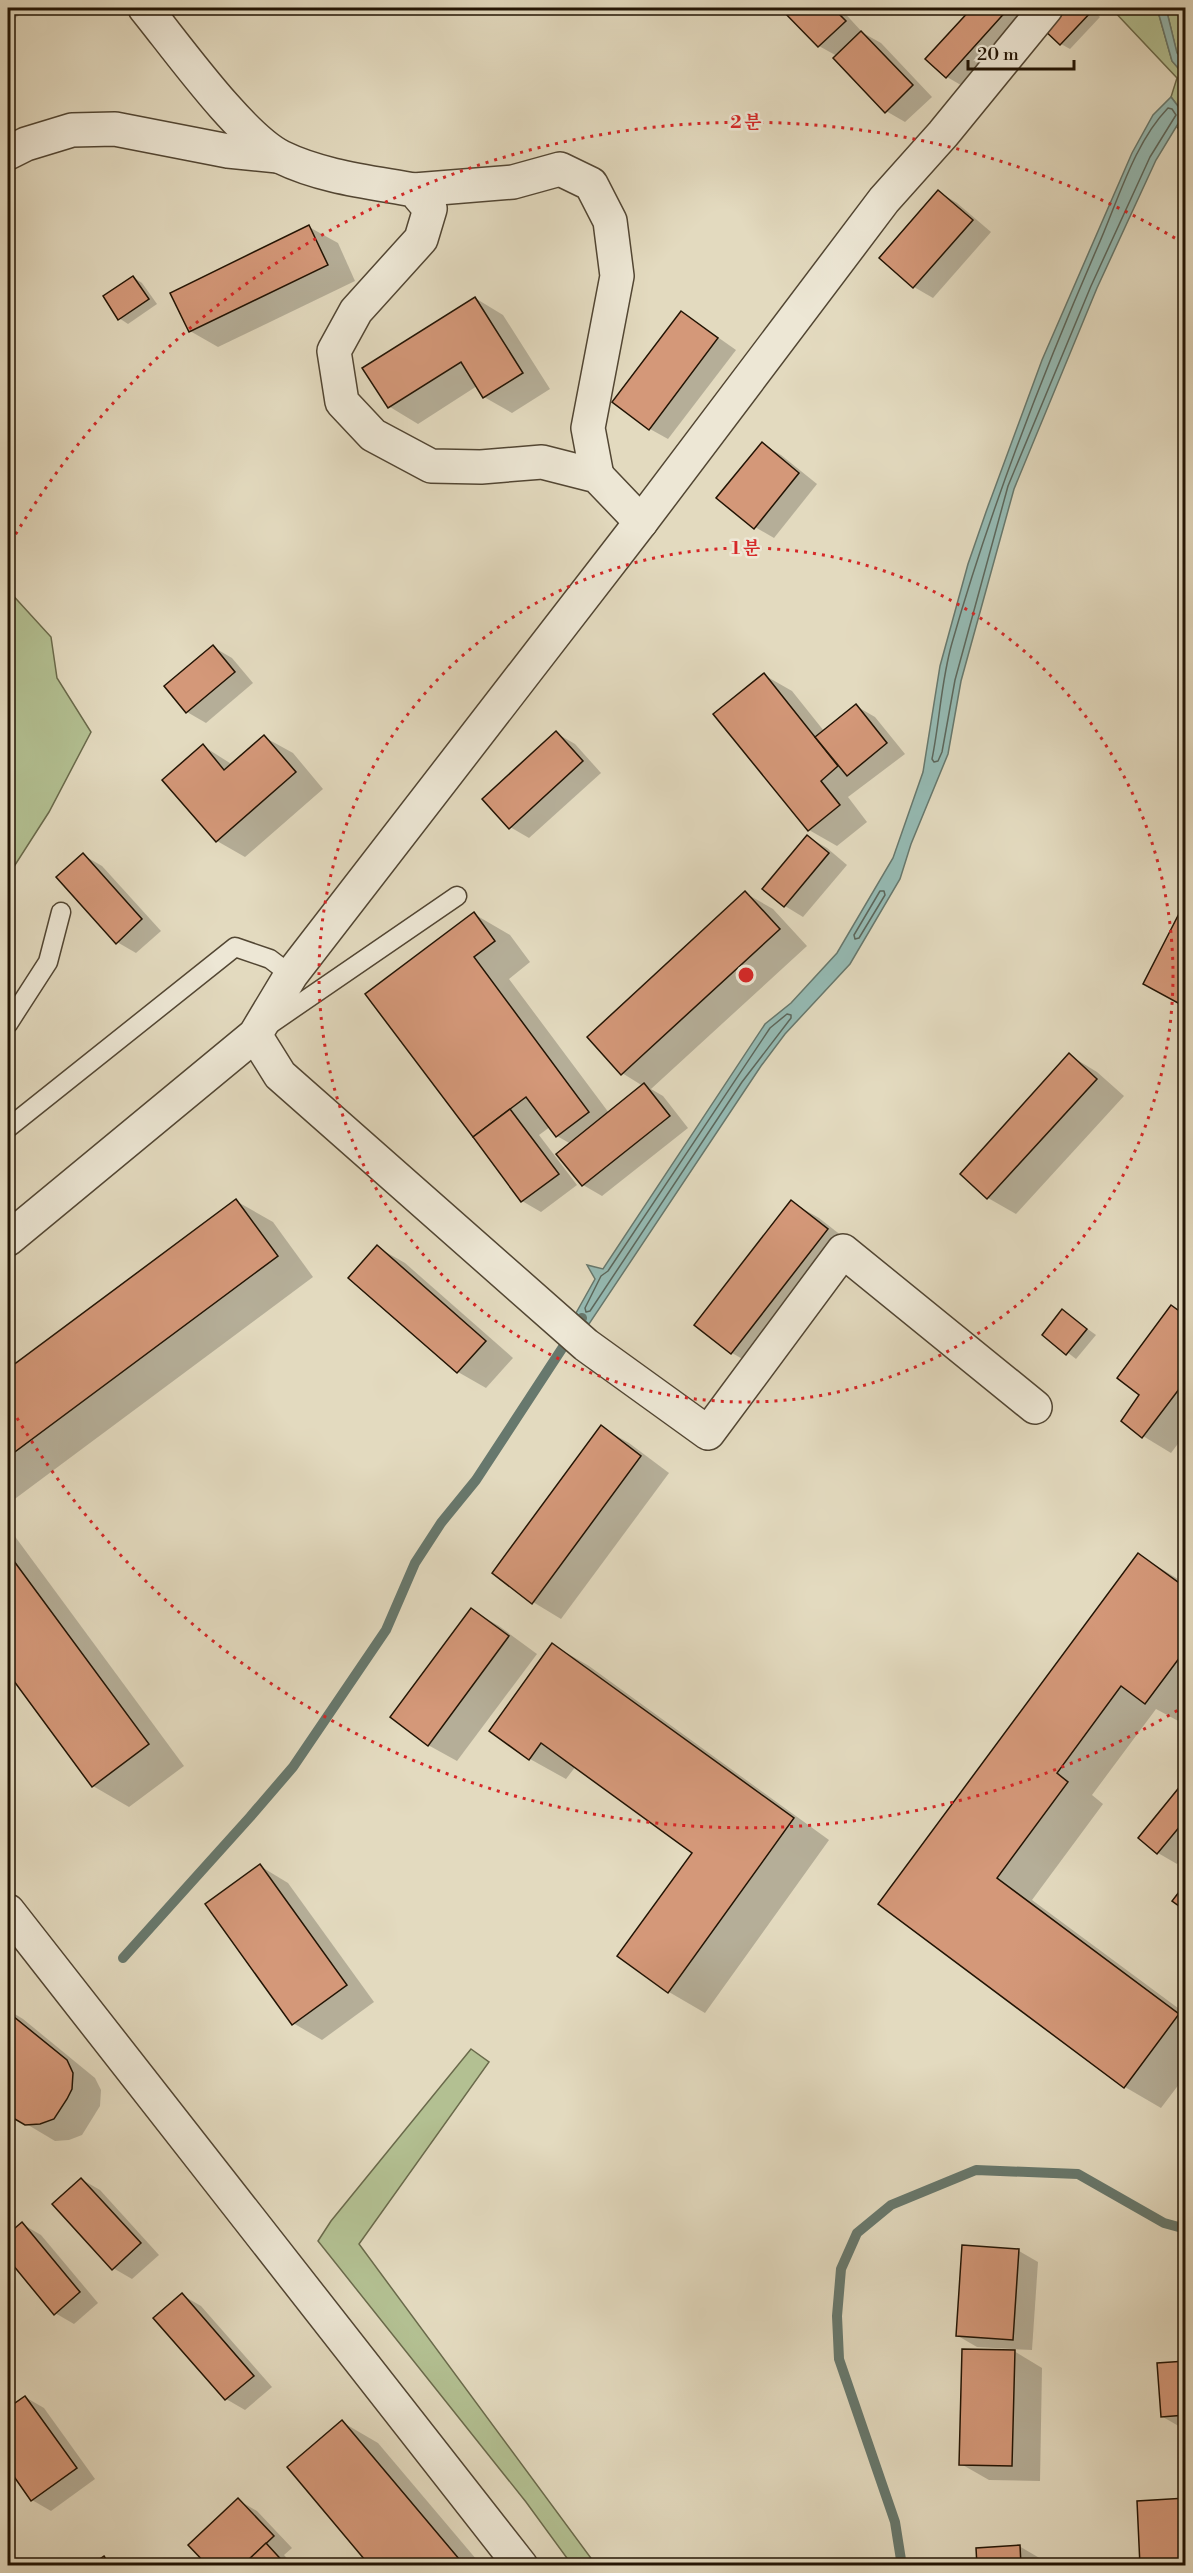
<svg xmlns="http://www.w3.org/2000/svg" width="1193" height="2573" font-family="'Libre Bodoni','Noto Serif KR',serif">
<style>
.green{fill:#b3c092;stroke:#6a6a4b;stroke-width:1.5}
.water{fill:#95bab3;stroke:#67786d;stroke-width:1.5}
.shadow{fill:#0003}
.lines{fill:none;stroke-linecap:round;stroke-linejoin:round}
.shore{stroke:#5c675c;stroke-width:1.5}
.stream{stroke:#67786d;stroke-width:10}
.building{fill:#d49879;stroke:#221404;stroke-width:1.5}
.service-casing{stroke:#524633;stroke-width:21}
.minor-casing{stroke:#524633;stroke-width:36}
.tertiary-casing{stroke:#524633;stroke-width:36}
.service{stroke:#ede7d5;stroke-width:18}
.minor{stroke:#ede7d5;stroke-width:33}
.tertiary{stroke:#ede7d5;stroke-width:33}
.ring{fill:none;stroke:#d62828;stroke-width:3;stroke-dasharray:3 6}
.centre{fill:#d62828;stroke:#ede7d5;stroke-width:3}
.ring-label{font-size:18px;text-anchor:middle;font-weight:bold;fill:#d62828;stroke:#ede7d5;stroke-width:5;stroke-linejoin:round;paint-order:stroke}
</style>
<rect width="100%" height="100%" fill="#e3dabf"/>
<filter id="stains"><feTurbulence type="fractalNoise" baseFrequency=".00333" numOctaves="4"/><feColorMatrix values="0 0 0 0 .2 0 0 0 0 .09 0 0 0 0 .02 0 0 0 .5 -.17"/></filter>
<radialGradient id="worn" r=".72"><stop offset=".6" stop-color="#630" stop-opacity="0"/><stop offset="1" stop-color="#630" stop-opacity=".3"/></radialGradient>
<g class="green">
<path d="M1111 8H1157L1172 61 1185 76V136L1176 126 1184 114 1171 97 1177 78Z"/>
<path d="M1166 8H1178L1185 39V62L1177 54Z"/>
<path d="M8 590 51 637 57 678 91 732 49 812 8 876Z"/>
<path d="M471 2049 489 2062 359 2244 596 2565H572L526 2502 318 2241 331 2221Z"/>
</g>
<g class="water">
<path d="M1157 8H1166L1177 53 1185 62V76L1172 61Z"/>
<path d="M1171 97 1184 114 1156 160 1097 288 1014 489 961 681 948 754 911 844 900 879 850 964 785 1034 761 1066 589 1324 576 1313 595 1279 587 1265 603 1269 765 1024 791 1003 837 953 893 858 923 772 940 666 968 564 986 512 1042 360 1132 153 1153 115Z"/>
</g>
<g class="shadow">
<path d="M8 8H28L8 24Z"/>
<path d="M782 8H840L863 33 881 43 932 97 905 122 886 111 837 56 819 46Z"/>
<path d="M974 8H1038L966 88 947 77 927 59Z"/>
<path d="M1062 8H1090L1100 17 1070 49 1061 44Z"/>
<path d="M939 192 957 203 991 232 933 298 914 287Z"/>
<path d="M309 227 338 243 355 281 218 347 190 331Z"/>
<path d="M133 277 142 283 157 304 128 324 119 318Z"/>
<path d="M475 298 503 315 550 389 512 413 484 397 477 386 418 424 390 407 364 368Z"/>
<path d="M682 312 736 350 668 439 650 429Z"/>
<path d="M762 444 781 455 817 484 774 538 755 527Z"/>
<path d="M213 647 232 658 253 683 206 723 187 712Z"/>
<path d="M764 675 792 691 824 731 856 706 875 717 905 754 848 797 867 822 837 846 809 830Z"/>
<path d="M556 733 575 744 601 773 529 838 510 827Z"/>
<path d="M264 737 293 753 323 789 245 857 217 841 203 746 233 765Z"/>
<path d="M808 837 827 848 847 865 803 917 785 906Z"/>
<path d="M83 855 102 866 161 931 136 953 117 942Z"/>
<path d="M745 893 773 909 807 946 651 1089 663 1096 688 1128 602 1196 583 1185 558 1154 571 1144 557 1136 550 1127 539 1135 577 1185 541 1212 522 1201 367 995 474 914 510 935 530 962 509 979 609 1113 643 1086 622 1073Z"/>
<path d="M1186 903V1006L1173 1000Z"/>
<path d="M1069 1055 1097 1072 1124 1096 1016 1214 988 1198 962 1174Z"/>
<path d="M236 1201 273 1222 313 1277 8 1504V1371Z"/>
<path d="M791 1202 819 1218 856 1247 760 1369 732 1353 696 1324Z"/>
<path d="M377 1247 405 1263 513 1358 486 1388 458 1372 350 1278Z"/>
<path d="M1172 1307 1186 1315V1433L1171 1453 1143 1436 1142 1395Z"/>
<path d="M1063 1311 1096 1335 1076 1359 1044 1334Z"/>
<path d="M601 1427 629 1443 669 1473 561 1619 533 1602 494 1573Z"/>
<path d="M8 1527 184 1766 129 1807 93 1786 8 1670Z"/>
<path d="M1139 1555 1186 1584V1718L1182 1723 1156 1709 1092 1795 1103 1804 1032 1900 1186 2014V2075L1161 2108 1125 2087 880 1904Z"/>
<path d="M471 1610 499 1626 537 1654 457 1761 428 1745Z"/>
<path d="M553 1645 589 1666 829 1840 705 2013 669 1992 694 1852 576 1766 566 1779 530 1759Z"/>
<path d="M1186 1782V1853L1177 1864 1158 1853Z"/>
<path d="M260 1866 288 1883 374 2002 322 2040 293 2023Z"/>
<path d="M8 2010 23 2019 95 2078 101 2090 100 2106 82 2135 69 2140 55 2141 8 2113Z"/>
<path d="M81 2179 100 2190 159 2255 132 2279 113 2268Z"/>
<path d="M22 2224 41 2235 98 2303 74 2324 55 2313 8 2257V2236Z"/>
<path d="M1019 2251 1038 2262 1032 2350 977 2347 958 2336Z"/>
<path d="M182 2295 201 2306 272 2387 245 2410 226 2399Z"/>
<path d="M1014 2351 1042 2368 1040 2481 989 2480 961 2464Z"/>
<path d="M1186 2362V2427L1182 2428 1163 2417Z"/>
<path d="M25 2397 44 2408 95 2479 51 2511 32 2500 8 2465V2410Z"/>
<path d="M342 2422 378 2443 482 2566H372Z"/>
<path d="M238 2500 257 2511 292 2548 284 2555 294 2566H210Z"/>
<path d="M1019 2546 1048 2563V2566H979Z"/>
<path d="M104 2558 117 2566H93Z"/>
</g>
<g class="lines">
<g class="shore">
<path d="M1168 108 1172 109 1176 115 1150 157 1091 286 1008 486 955 680 942 752 938 761 934 762 932 759C940 720 941 681 952 643 991 506 1042 375 1098 246 1118 201 1134 143 1168 108Z"/>
<path d="M884 891 885 895 859 938 855 939 854 935 880 891Z"/>
<path d="M787 1014 791 1015V1018L742 1082 590 1311 586 1312 585 1308 601 1276 608 1271 770 1028Z"/>
</g>
<g class="stream">
<path d="M123 1958 250 1817 293 1767 386 1630 415 1563 441 1523 476 1480 582 1318"/>
<path d="M902 2566 895 2522 839 2359 837 2316 841 2269 857 2233 891 2205 976 2170 1078 2174 1164 2223 1186 2229"/>
</g>
</g>
<g class="building">
<path d="M780 8H833L846 21 818 47Z"/>
<path d="M972 8H1009L946 78 925 59Z"/>
<path d="M1059 8H1089L1092 11 1060 45 1041 27Z"/>
<path d="M861 31 913 85 885 113 833 58Z"/>
<path d="M938 190 973 220 913 288 879 258Z"/>
<path d="M309 225 328 265 189 332 170 293Z"/>
<path d="M133 276 149 299 118 320 103 296Z"/>
<path d="M475 297 523 373 483 398 461 362 388 408 362 368Z"/>
<path d="M681 311 718 338 649 430 612 402Z"/>
<path d="M762 442 799 473 754 529 716 498Z"/>
<path d="M213 645 235 672 186 713 164 686Z"/>
<path d="M764 673 838 766 821 781 840 805 808 831 713 714Z"/>
<path d="M856 704 887 743 847 776 815 737Z"/>
<path d="M556 731 583 761 509 829 482 799Z"/>
<path d="M264 735 296 772 216 842 162 780 203 744 224 770Z"/>
<path d="M807 835 829 853 784 907 762 889Z"/>
<path d="M83 853 142 919 116 944 56 877Z"/>
<path d="M745 891 780 929 621 1075 587 1037Z"/>
<path d="M1186 900V989L1178 1003 1143 984Z"/>
<path d="M474 912 495 941 474 957 589 1112 556 1137 526 1097 473 1137 365 994Z"/>
<path d="M1069 1053 1097 1079 987 1199 960 1174Z"/>
<path d="M644 1083 670 1116 582 1186 556 1154Z"/>
<path d="M510 1109 559 1174 521 1202 473 1137Z"/>
<path d="M236 1199 278 1256 8 1457V1369Z"/>
<path d="M791 1200 828 1229 731 1354 694 1325Z"/>
<path d="M377 1245 486 1341 457 1373 348 1278Z"/>
<path d="M1171 1305 1186 1316V1380L1142 1438 1121 1421 1139 1395 1117 1378Z"/>
<path d="M1062 1309 1087 1329 1066 1355 1042 1335Z"/>
<path d="M601 1425 641 1456 532 1604 492 1573Z"/>
<path d="M8 1553 149 1744 92 1787 8 1673Z"/>
<path d="M1138 1553 1186 1588V1649L1145 1704 1121 1686 1057 1773 1068 1782 997 1878 1179 2014 1124 2088 878 1904Z"/>
<path d="M471 1608 509 1636 428 1746 390 1717Z"/>
<path d="M552 1643 794 1818 668 1993 617 1956 692 1853 541 1743 529 1760 489 1731Z"/>
<path d="M1186 1779V1819L1157 1854 1138 1838Z"/>
<path d="M260 1864 347 1985 292 2025 205 1904Z"/>
<path d="M1186 1883V1911L1172 1901Z"/>
<path d="M8 2012 67 2060 73 2073 72 2089 67 2099 54 2119 40 2124 25 2125 8 2115Z"/>
<path d="M81 2178 141 2243 112 2270 52 2204Z"/>
<path d="M22 2222 80 2292 54 2315 8 2259V2234Z"/>
<path d="M962 2245 1019 2249 1013 2340 956 2336Z"/>
<path d="M182 2293 254 2376 225 2400 153 2318Z"/>
<path d="M962 2349 1015 2350 1012 2466 959 2465Z"/>
<path d="M1186 2361V2415L1161 2417 1157 2363Z"/>
<path d="M25 2396 77 2468 31 2501 8 2468V2408Z"/>
<path d="M342 2420 465 2566H370L287 2467Z"/>
<path d="M238 2498 274 2536 242 2566H208L188 2545Z"/>
<path d="M1186 2498V2566H1140L1137 2501Z"/>
<path d="M266 2543 287 2566H242Z"/>
<path d="M1020 2545 1021 2566H977L976 2548Z"/>
<path d="M104 2556 110 2566H90Z"/>
</g>
<g class="lines">
<defs>
<g id="service">
<path d="M8 1024 48 962 61 912"/>
<path d="M269 1025 457 896"/>
<path d="M8 1128 235 947 270 959 291 975"/>
</g>
<g id="minor">
<path d="M145 8C176 46 240 136 281 157 322 177 370 182 414 190L430 209 421 239 356 311 334 351 342 402 373 435 431 466 481 467 542 462 597 476 641 522"/>
<path d="M8 153 26 144 72 130 115 129 228 151 278 156"/>
<path d="M414 190 513 182 560 169 591 184 610 221 617 276 588 428 597 476"/>
<path d="M255 1035 280 1075 586 1345 708 1433 843 1251 1035 1407"/>
<path d="M8 1239 255 1035 291 975 641 522 884 200 943 134 1046 8"/>
</g>
<path id="tertiary" d="M8 1911 521 2566"/>
</defs>
<use href="#service" class="service-casing"/>
<use href="#minor" class="minor-casing"/>
<use href="#tertiary" class="tertiary-casing"/>
<use href="#service" class="service"/>
<use href="#minor" class="minor"/>
<use href="#tertiary" class="tertiary"/>
</g>
<g class="ring">
<circle cx="746" cy="975" r="427"/>
<path d="M1185 1706A853 853 0 0 1 11 1408M11 542A853 853 0 0 1 1185 244"/>
</g>
<circle cx="746" cy="975" r="9" class="centre"/>
<g class="ring-label">
<text x="746" y="128">2 분</text>
<text x="746" y="554">1 분</text>
</g>
<rect width="1193" height="2573" fill="none" stroke="#e3dabf" stroke-width="30"/>
<rect x="9" y="9" width="1175" height="2555" fill="none" stroke="#221404" stroke-width="3"/>
<rect x="15" y="15" width="1163" height="2543" fill="none" stroke="#221404" stroke-width="1.5"/>
<path d="M968 60v9h106v-9" fill="none" stroke="#221404" stroke-width="3"/>
<text x="977" y="60" font-size="18" fill="#221404" stroke="#ede7d5" stroke-width="4.5" paint-order="stroke">20 m</text>
<rect width="100%" height="100%" filter="url(#stains)"/>
<rect width="100%" height="100%" fill="url(#worn)"/>
</svg>
